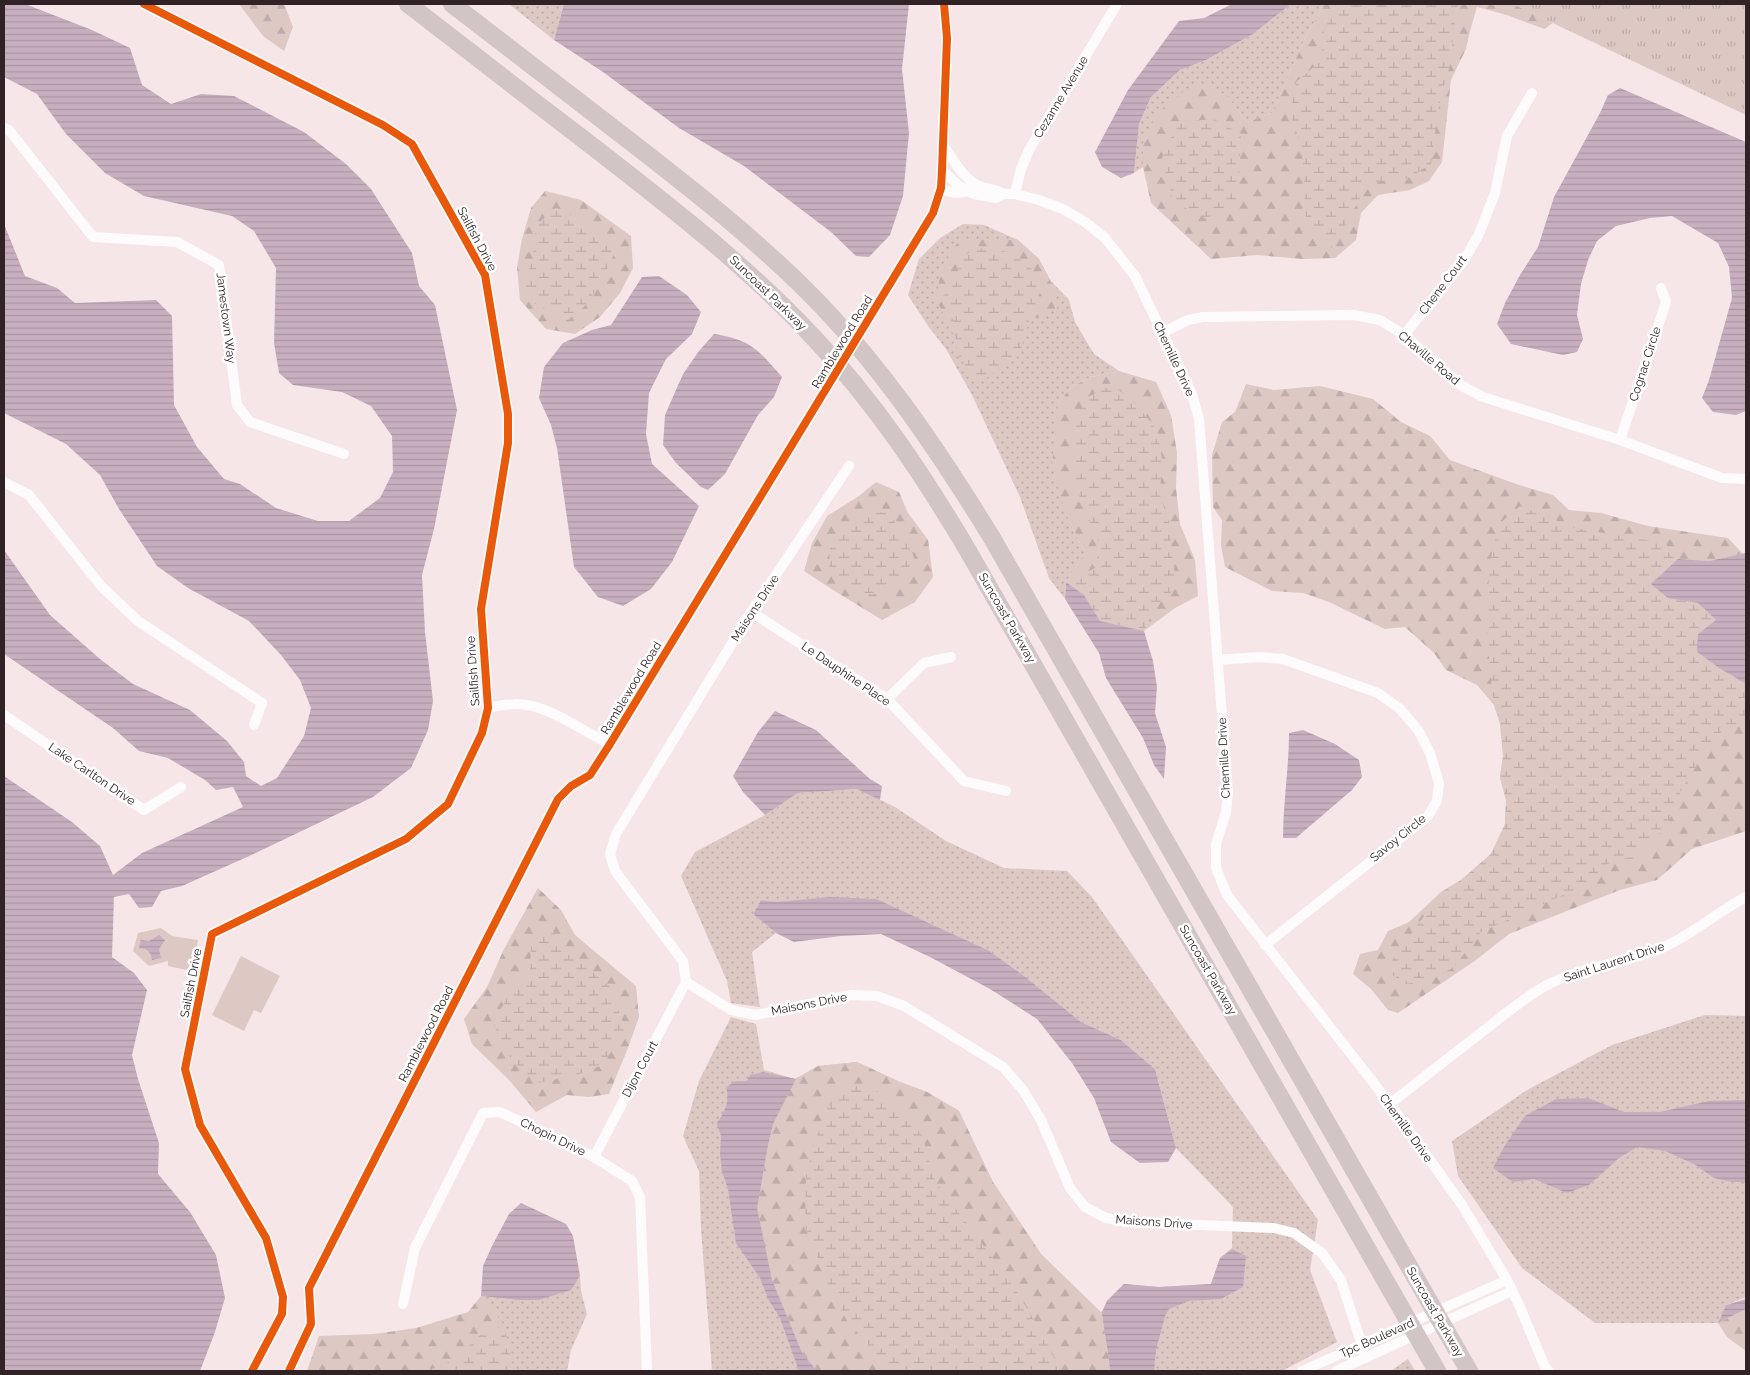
<svg xmlns="http://www.w3.org/2000/svg" width="1750" height="1375" font-family="Raleway,sans-serif">
<style>
.grass{fill:url(#grass-dots)}
.forest{fill:url(#forest-firs)}
.wetland{fill:url(#wetland-marsh)}
.park{fill:url(#park-tufts)}
.pitch{fill:#ddc8c4}
.water{fill:url(#water-rules)}
.lines{fill:none;stroke-linecap:round;stroke-linejoin:round}
.street{stroke:#fefbfc;stroke-width:10}
.highway{stroke:#d2c5c5;stroke-width:18}
.cycleway-casing{stroke:#fff;stroke-width:11}
.cycleway{stroke:#e8590c;stroke-width:8}
.labels{text-anchor:middle;dominant-baseline:central;stroke-width:5;stroke-linejoin:round;paint-order:stroke}
.street-label{font-size:12px;fill:#312325;stroke:#fff}
</style>
<defs>
<pattern id="grass-dots" width="8" height="8" patternUnits="userSpaceOnUse" patternTransform="scale(1.25)"><rect width="8" height="8" fill="#ddc8c4"/><path d="M2 2h.1M6 6h.1" fill="none" stroke="#beaca8" stroke-width="1.8" stroke-linecap="round"/></pattern>
<pattern id="forest-firs" width="22" height="20" patternUnits="userSpaceOnUse" patternTransform="scale(1.25)"><rect width="22" height="20" fill="#ddc8c4"/><path d="M5 1l3.5 6h-7zM16 11l3.5 6h-7z" fill="#beaca8"/></pattern>
<pattern id="wetland-marsh" width="20" height="14" patternUnits="userSpaceOnUse" patternTransform="scale(1.25)"><rect width="20" height="14" fill="#ddc8c4"/><path d="M1 5h8M5 5V1M11 12h8M15 12V8" fill="none" stroke="#beaca8"/></pattern>
<pattern id="park-tufts" width="24" height="20" patternUnits="userSpaceOnUse" patternTransform="scale(1.25)"><rect width="24" height="20" fill="#ddc8c4"/><path d="M3 7l-1-3M5 7V3M7 7l1-3M15 17l-1-3M17 17v-4M19 17l1-3" fill="none" stroke="#beaca8"/></pattern>
<pattern id="water-rules" width="6" height="5" patternUnits="userSpaceOnUse" patternTransform="scale(1.25)"><rect width="6" height="5" fill="#c8afc0"/><path d="M0 2.5h6" fill="none" stroke="#ac96a5"/></pattern>
</defs>
<rect width="100%" height="100%" fill="#f6e6e8"/>
<g class="grass">
<path d="M509 4H564L554 40Z"/>
<path d="M1291 4H1325L1306 36 1272 113 1247 122 1226 95 1143 143V167L1134 173 1139 124 1151 97 1180 70 1206 60 1253 34Z"/>
<path d="M963 224 984 225 1018 240 1039 259 1050 280 1069 300 1075 322 1094 354 1119 371 1091 377 1071 387 1058 404 1065 512 1085 553 1066 582 1065 599 1049 578 1020 497 972 395 946 349 928 326 908 295 919 259 940 238Z"/>
<path d="M858 789 895 807 946 841 1004 868 1067 871 1092 897 1318 1220 1310 1270 1337 1342 1282 1371H712L701 1229 699 1171 683 1136 699 1081 731 1017 756 1024 764 1070 795 1079 818 1066 857 1062 900 1082 927 1092 959 1111 993 1182 1041 1254 1101 1313 1107 1301 1124 1284 1159 1287 1211 1284 1220 1258 1232 1248 1233 1207 1176 1148 1155 1069 1121 1040 1081 1022 1023 975 988 950 933 925 761 900 753 914 776 933 752 952 760 1007 731 1003 727 981 681 876 695 852 765 815 798 793Z"/>
<path d="M1705 1015 1746 1016V1297L1726 1305 1718 1323H1595L1522 1268 1458 1176 1452 1141 1527 1090 1612 1045Z"/>
<path d="M580 1276 581 1291 587 1314 571 1350 567 1371H514C507 1345 497 1318 481 1296L516 1300H539L570 1290Z"/>
<path d="M1408 1359 1415 1371H1391Z"/>
</g>
<g class="forest">
<path d="M239 4H284L293 27 284 51 263 36Z"/>
<path d="M1325 4H1513L1553 23 1544 29 1507 15 1477 7 1470 31 1466 49 1451 80 1442 162 1429 181 1410 190 1378 195 1361 213 1356 240 1335 258 1302 259 1257 255 1211 259 1151 203 1143 167V143L1157 113 1197 81 1226 95 1247 122 1272 113 1306 36Z"/>
<path d="M545 191 581 200 631 236 633 268 620 293 600 317 575 334 546 329 520 300 517 267 522 239 531 208Z"/>
<path d="M960 239 1018 240 1039 259 1050 280 1058 307 1033 319 1005 336 963 343 951 331 936 298 942 267Z"/>
<path d="M1119 371 1156 382 1171 415 1177 453 1176 488 1180 524 1195 560 1198 596 1175 608 1144 631 1100 621 1084 595 1066 582 1085 553 1065 512 1052 466 1058 404 1071 387 1091 377Z"/>
<path d="M1246 384 1274 390 1320 386 1373 399 1401 422 1430 436 1450 460 1519 485 1553 495 1569 510 1601 513 1648 526 1728 538 1743 554 1709 561 1678 559 1698 603 1716 620 1697 652 1719 668 1746 684V831L1692 849 1657 880 1620 890 1509 934 1476 960 1398 1013 1388 1010 1371 989 1353 974 1360 954 1378 950 1388 931 1409 922 1441 892 1461 880 1491 854 1505 824 1506 800 1500 777 1503 756 1500 724 1494 705 1477 685 1446 670 1434 653 1405 627 1385 629 1329 602 1303 593 1272 591 1225 567 1221 546 1222 520 1213 507 1212 455 1222 422 1235 412Z"/>
<path d="M876 482 899 492 908 513 928 540 933 577 915 602 882 620 833 590 804 571 812 543 827 516 859 496Z"/>
<path d="M538 888 561 910 575 935 636 986 639 1017 628 1048 609 1094 589 1097 567 1095 536 1112 509 1080 472 1044 464 1019 487 987 504 949Z"/>
<path d="M857 1062 900 1082 927 1092 959 1111 993 1182 1041 1254 1102 1313 1109 1360 1108 1371H817L802 1353 772 1280 757 1207 768 1145 773 1124 796 1079 818 1066Z"/>
<path d="M481 1296 504 1325 514 1371H307L319 1336 374 1334 416 1328 468 1312Z"/>
<path d="M1746 1309V1351L1727 1337 1718 1323Z"/>
</g>
<g class="wetland">
<path d="M1337 4H1459L1456 10 1451 60 1438 110 1431 164 1408 178 1368 183 1333 249 1306 224 1302 148 1290 114 1296 82 1322 60V34Z"/>
<path d="M1214 119 1241 134 1238 209 1204 218 1173 201 1162 158 1179 122Z"/>
<path d="M556 208 583 221 617 247 604 277 585 306 568 320 535 304 522 285 533 260 536 225Z"/>
<path d="M977 248 1009 252 1031 268 1041 291 1032 311 1020 352 978 385 958 355 953 320 941 298 959 279 957 260Z"/>
<path d="M1113 385 1138 406 1157 430 1163 465 1159 493 1170 525 1172 556 1177 587 1156 605 1144 631 1100 621 1084 595 1066 582 1095 568 1100 545 1074 484 1075 442 1073 419 1088 397Z"/>
<path d="M1520 506 1575 528 1639 539 1664 542 1678 559 1651 584 1668 598 1698 603 1716 620 1698 634 1697 652 1719 668 1746 684V723L1726 727 1706 749 1681 791 1667 826 1636 857 1614 859 1581 887 1481 932 1453 968 1431 979 1405 984 1387 971 1396 953 1417 926 1441 892 1461 880 1491 854 1505 824 1506 800 1500 777 1503 756 1501 724 1494 705 1490 670 1486 612 1491 557 1499 524Z"/>
<path d="M888 512 902 533 915 559 894 587 872 595 845 586 829 566 830 549 854 524 871 513Z"/>
<path d="M550 927 565 948 610 987 625 1028 603 1065 577 1075 538 1083 511 1059 493 1024 509 994 530 974 531 942Z"/>
<path d="M867 1083 890 1102 922 1135 935 1181 1013 1285 1047 1342 1060 1371H898L880 1358 847 1321 824 1275 805 1225 806 1176 814 1144 828 1107 844 1087Z"/>
<path d="M504 1325 514 1371H421L436 1368 457 1358 479 1336Z"/>
</g>
<path class="park" d="M1513 4H1746V115Z"/>
<g class="pitch">
<path d="M161 928 172 936 198 940 192 971 168 966V961L149 966 133 951 138 933Z"/>
<path d="M241 956 280 976 261 1013 254 1010 244 1031 212 1015Z"/>
</g>
<g class="water">
<path d="M4 4H25L92 30 130 48 142 85 171 104 201 94 234 96 304 132 346 164 371 189 412 253 419 286 435 305 457 410 434 529 422 575 425 632 433 701 428 730 411 768 373 797 247 857 182 886 161 891 152 907 139 908 129 894 114 897 112 957 134 973 147 990 132 1055 138 1079 159 1143 158 1174 190 1212 216 1255 225 1298 215 1332 200 1371H4V776L72 822 100 846 113 875 142 853 243 807 233 787 216 790 205 780 168 758 139 751 113 728 4 654V550L50 615 100 659 133 684 190 710 227 741 244 762 246 776 261 786 277 778 304 736 311 708 300 680 281 655 249 621 188 588 157 566 119 509 100 475 66 444 4 413V224L25 276 57 288 75 303 156 300 172 316 174 405 197 447 224 479 240 484 276 508 318 521H349L380 498 393 472 392 436 371 406 342 392 293 385 279 373 274 343 276 268 254 231 232 216 144 196 105 173 66 134 37 94 4 77Z"/>
<path d="M564 4H909L902 69 909 133 903 196 890 235 869 257 856 256 831 232 744 166 679 128 603 72 554 40Z"/>
<path d="M1232 4H1291L1253 34 1206 60 1180 70 1151 97 1139 124 1134 173 1121 178 1102 167 1095 152 1128 90 1179 21 1204 18Z"/>
<path d="M1620 88 1746 142V411L1736 415 1713 412 1702 398 1709 380 1732 298 1729 267 1718 243 1672 216 1650 218 1616 226 1597 241 1588 260 1581 284 1577 315 1583 339 1577 352 1563 355 1511 344 1497 324 1505 303 1520 275 1538 247 1554 197 1600 113 1608 95Z"/>
<path d="M659 276 687 295 701 312 692 334 666 359 649 393 646 434 652 464 699 506 672 562 651 589 623 606 598 597 574 567 557 448 551 425 539 398 544 367 563 343 592 330 611 325 642 277Z"/>
<path d="M714 334C752 340 758 350 782 377L774 397 758 415 725 474 708 490 701 487 676 463 663 445 665 415 683 374 699 351Z"/>
<path d="M1746 553V684L1719 668 1697 652 1698 634 1716 620 1698 603 1668 598 1651 584 1678 559 1709 561Z"/>
<path d="M1066 582 1084 595 1100 621 1144 631 1153 661 1157 687 1155 713 1166 747 1164 779 1154 765 1143 738 1106 678 1099 653 1065 599Z"/>
<path d="M775 711 816 730 870 779 882 786 880 800 857 789 798 793 765 815 743 792 733 776 758 732Z"/>
<path d="M1303 730 1335 744 1359 760 1362 777 1352 790 1296 838H1283C1283 803 1289 768 1289 733Z"/>
<path d="M830 897 876 899 988 950 1023 975 1081 1022 1121 1040 1155 1069 1176 1148 1168 1162 1140 1163 1111 1142 1094 1098 1072 1063 1037 1019 990 989 930 957 881 934 841 936 794 942 776 933 753 914 761 900 777 902Z"/>
<path d="M159 935 165 940 159 949 161 958 152 960C151 952 147 948 139 948L141 940 149 941Z"/>
<path d="M763 1072 796 1079 773 1124 768 1145 757 1208 772 1280 802 1353 817 1371H799L780 1318 768 1299 760 1278 736 1243 728 1189 722 1171 720 1154 721 1136 717 1123C725 1111 730 1102 726 1087L736 1081H747L750 1075Z"/>
<path d="M1588 1098 1624 1112H1660L1709 1101 1746 1100V1182H1732L1714 1178 1694 1164 1665 1151 1637 1147 1619 1158 1589 1185 1567 1193 1534 1179 1513 1182 1493 1168 1505 1145 1525 1116 1556 1099Z"/>
<path d="M521 1203 566 1224 573 1236 580 1276 571 1290 539 1300H516L481 1296 483 1266 493 1244 509 1214Z"/>
<path d="M1232 1249 1246 1256 1243 1287 1221 1299 1189 1301 1169 1309 1165 1316 1156 1350 1154 1371H1110L1109 1360 1102 1313 1107 1301 1124 1284 1159 1287 1211 1284 1220 1258Z"/>
<path d="M1746 1299V1309L1718 1323 1726 1305Z"/>
</g>
<g class="lines">
<g class="street">
<path d="M144 4 383 125 412 144 485 275 508 414V443L481 609 488 708 482 733 448 804 406 839 212 934 185 1069 200 1125 266 1238 283 1297 282 1314 252 1371"/>
<path d="M4 128 9 130 93 237 177 242 219 265 237 405 250 422 344 454"/>
<path d="M943 145C953 159 962 177 977 185 987 190 994 188 1004 194"/>
<path d="M942 170 959 186 974 194 996 198 1004 194H1015L1039 200 1063 209 1085 222 1105 238 1135 276 1192 394 1199 419 1228 793 1226 812 1216 844V868L1227 895 1390 1104 1462 1205 1507 1280 1519 1305 1545 1367 1549 1371"/>
<path d="M941 188C950 193 957 194 968 191V189"/>
<path d="M1015 194 1021 169 1029 150 1117 4"/>
<path d="M1162 333 1188 320 1203 317 1354 315 1380 320 1404 335 1462 386 1483 397 1620 440 1722 478 1746 479"/>
<path d="M1404 335 1463 262 1479 234 1495 193 1507 136 1532 93"/>
<path d="M1620 440 1666 302 1661 288"/>
<path d="M849 466 751 612 616 834 610 854 615 871 683 961 686 982 731 1010 756 1015 851 995 877 996 904 1006 1003 1067 1023 1090 1041 1120 1070 1188 1085 1207 1106 1218 1126 1222 1274 1228 1294 1233 1322 1253 1341 1280 1366 1358"/>
<path d="M4 482 29 495 101 586 138 621 262 703 254 725"/>
<path d="M751 612 887 699 964 781 1006 791"/>
<path d="M1218 660 1259 657 1283 659 1378 693 1400 709 1418 730 1430 753 1439 783 1437 801 1428 816 1265 945"/>
<path d="M887 699 924 663 951 657"/>
<path d="M488 708C497 706 506 704 515 704 547 703 581 731 610 744"/>
<path d="M4 715 144 810 181 787"/>
<path d="M1390 1104C1420 1080 1451 1056 1482 1032 1503 1016 1523 998 1547 985 1583 967 1624 963 1662 948 1692 935 1717 912 1746 897"/>
<path d="M594 1157 686 982"/>
<path d="M403 1304 415 1248 483 1113 500 1112 594 1157 632 1181 640 1197 647 1371"/>
<path d="M289 1371 311 1324 309 1288 558 799 571 786 590 775 610 744 933 213 941 188 942 170 947 38 944 4"/>
<path d="M1302 1371 1507 1280"/>
<path d="M1336 1371 1512 1291"/>
</g>
<g class="highway">
<path d="M408 4C470 52 533 101 596 149 672 208 748 267 814 338 874 401 923 475 967 549L1437 1371"/>
<path d="M452 4C513 51 574 98 635 145 694 191 754 238 808 292 881 365 938 450 992 538L1469 1371"/>
</g>
<defs>
<g id="cycleway">
<path d="M144 4 383 125 412 144 485 275 508 414V443L481 609 488 708 482 733 448 804 406 839 212 934 185 1069 200 1125 266 1238 283 1297 282 1314 252 1371"/>
<path d="M289 1371 311 1324 309 1288 558 799 571 786 590 775 610 744 933 213 941 188 942 170 947 38 944 4"/>
</g>
</defs>
<use href="#cycleway" class="cycleway-casing"/>
<use href="#cycleway" class="cycleway"/>
</g>
<g class="labels">
<g class="street-label">
<text transform="translate(1061 97) rotate(-59)">Cezanne Avenue</text>
<text transform="translate(477 239) rotate(62)">Sailfish Drive</text>
<text transform="translate(1443 285) rotate(-53)">Chene Court</text>
<text transform="translate(768 293) rotate(44)">Suncoast Parkway</text>
<text transform="translate(226 318) rotate(83)">Jamestown Way</text>
<text transform="translate(842 342) rotate(-59)">Ramblewood Road</text>
<text transform="translate(1429 358) rotate(40)">Chaville Road</text>
<text transform="translate(1174 359) rotate(65)">Chemille Drive</text>
<text transform="translate(1645 364) rotate(-72)">Cognac Circle</text>
<text transform="translate(755 608) rotate(-57)">Maisons Drive</text>
<text transform="translate(1007 618) rotate(60)">Suncoast Parkway</text>
<text transform="translate(473 671) rotate(-94)">Sailfish Drive</text>
<text transform="translate(846 674) rotate(34)">Le Dauphine Place</text>
<text transform="translate(631 688) rotate(-59)">Ramblewood Road</text>
<text transform="translate(1224 758) rotate(-93)">Chemille Drive</text>
<text transform="translate(92 774) rotate(34)">Lake Carlton Drive</text>
<text transform="translate(1398 838) rotate(-39)">Savoy Circle</text>
<text transform="translate(1614 962) rotate(-18)">Saint Laurent Drive</text>
<text transform="translate(1208 970) rotate(60)">Suncoast Parkway</text>
<text transform="translate(191 983) rotate(-79)">Sailfish Drive</text>
<text transform="translate(809 1004) rotate(-11)">Maisons Drive</text>
<text transform="translate(426 1034) rotate(-63)">Ramblewood Road</text>
<text transform="translate(640 1069) rotate(-62)">Dijon Court</text>
<text transform="translate(1406 1128) rotate(54)">Chemille Drive</text>
<text transform="translate(553 1137) rotate(26)">Chopin Drive</text>
<text transform="translate(1154 1222) rotate(4)">Maisons Drive</text>
<text transform="translate(1435 1312) rotate(60)">Suncoast Parkway</text>
<text transform="translate(1377 1338) rotate(-24)">Tpc Boulevard</text>
</g>
</g>
<rect width="1750" height="1375" fill="none" stroke="#312325" stroke-width="10"/>
</svg>
